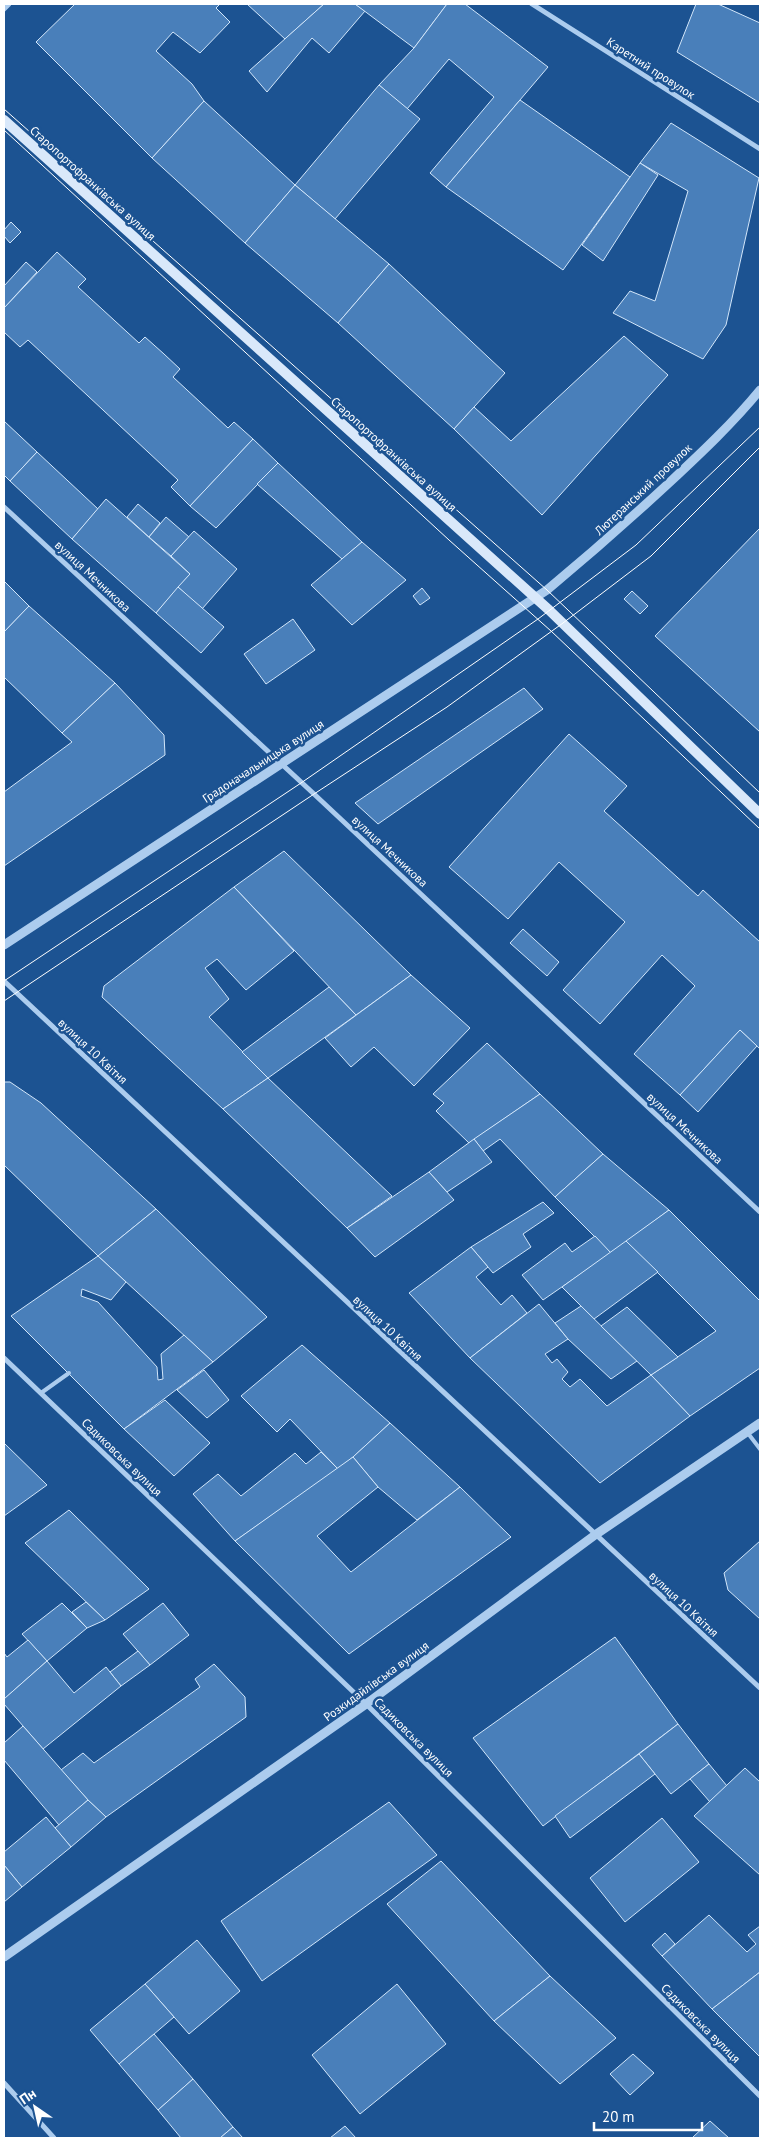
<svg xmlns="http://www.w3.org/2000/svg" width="764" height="2142" font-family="'PT Sans',sans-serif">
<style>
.building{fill:#497fba;stroke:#d2e6fa}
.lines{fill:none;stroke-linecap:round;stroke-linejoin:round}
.service{stroke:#acccee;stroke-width:4}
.minor{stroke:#acccee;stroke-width:5}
.tertiary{stroke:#acccee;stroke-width:9}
.secondary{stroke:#d9e8fa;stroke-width:10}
.tram{stroke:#fff;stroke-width:1}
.labels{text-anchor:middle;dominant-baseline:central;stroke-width:5;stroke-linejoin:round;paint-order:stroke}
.street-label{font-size:12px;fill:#fff;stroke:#1c5392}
</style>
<rect width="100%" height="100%" fill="#1c5392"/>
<g class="building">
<path d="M75 4H220L216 8 230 22 200 53 173 32 156 51 192 84 204 101 152 158 36 42Z"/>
<path d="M247 4H324L285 39Z"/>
<path d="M324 4H355L365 11 329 53 312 38 267 92 249 71Z"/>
<path d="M355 4H447L414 48Z"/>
<path d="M447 4H465L548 67 446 187 430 173 494 97 449 59 407 109 379 85 414 48Z"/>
<path d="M696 4H718L760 23V103L677 52Z"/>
<path d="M379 85 420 119 335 219 295 185Z"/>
<path d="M520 100 630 177 563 270 446 187Z"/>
<path d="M204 101 295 185 245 243 152 158Z"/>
<path d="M671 123 759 178 726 325 703 359 613 313 630 291 655 301 688 191 640 163Z"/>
<path d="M640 163 658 175 603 261 582 245Z"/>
<path d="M295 185 389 264 338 323 245 243Z"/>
<path d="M11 222 21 232 10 243 4 236V230Z"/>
<path d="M57 252 86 279 78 287 139 343 145 337 164 354 180 369 173 377 228 428 234 422 253 439 190 506 171 487 178 480 28 340 20 347 4 332V308Z"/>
<path d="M26 262 37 272 4 308V286Z"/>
<path d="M389 264 505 373 454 429 338 323Z"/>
<path d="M624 336 668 375 542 515 454 429 474 407 511 441Z"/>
<path d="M4 421 37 452 10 481 4 475Z"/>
<path d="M253 439 278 463 216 528 190 506Z"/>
<path d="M37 452 98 509 72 539 10 481Z"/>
<path d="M278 463 362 542 342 559 257 484Z"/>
<path d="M106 499 190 574 156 613 72 539Z"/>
<path d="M138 504 160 523 149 537 127 517Z"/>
<path d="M166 517 189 537 171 556 149 537Z"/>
<path d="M760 528V732L655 636Z"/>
<path d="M194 531 237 569 202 609 178 587 190 574 171 556Z"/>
<path d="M362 542 406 580 352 625 311 585Z"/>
<path d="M4 581 29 606 4 632Z"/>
<path d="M178 587 224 627 201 653 156 613Z"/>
<path d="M422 588 430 598 420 605 413 596Z"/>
<path d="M632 591 648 606 640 614 624 599Z"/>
<path d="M29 606 115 683 62 733 4 677V632Z"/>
<path d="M293 619 315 650 266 684 244 654Z"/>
<path d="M115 683 164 735 165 755 4 866V792L72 742 62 733Z"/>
<path d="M524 688 543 709 378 824 355 803Z"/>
<path d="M569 734 627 786 604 811 698 896 703 890 760 942V1049L740 1030 680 1095 634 1054 695 986 662 955 600 1024 563 990 625 922 559 862 508 919 449 867Z"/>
<path d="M284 851 411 975 356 1015 234 887Z"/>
<path d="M234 887 294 951 246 990 217 959 205 968 229 999 209 1017 268 1078 223 1109 102 997 104 986Z"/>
<path d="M523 929 559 962 547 976 510 943Z"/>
<path d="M411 975 470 1028 414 1086 374 1047 351 1067 325 1038Z"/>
<path d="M329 987 356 1015 268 1078 242 1052Z"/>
<path d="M740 1030 757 1046 698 1112 680 1095Z"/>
<path d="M487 1043 540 1094 469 1143 436 1111 444 1103 433 1094Z"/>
<path d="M268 1078 392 1196 347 1228 223 1109Z"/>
<path d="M4 1082H10L41 1103 156 1209 98 1256 4 1165Z"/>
<path d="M540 1094 603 1154 555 1197 500 1139 483 1151 474 1139Z"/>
<path d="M474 1139 492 1162 447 1192 429 1172Z"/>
<path d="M603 1154 669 1210 611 1253 555 1197Z"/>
<path d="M429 1172 454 1200 375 1257 347 1228Z"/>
<path d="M543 1202 554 1213 523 1234 531 1247 493 1273 471 1247Z"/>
<path d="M156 1209 267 1317 213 1362 98 1256Z"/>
<path d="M669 1210 760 1301V1368L690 1416 651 1375 716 1331 626 1241Z"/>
<path d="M595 1236 611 1253 543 1300 522 1275 565 1243 572 1252Z"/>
<path d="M626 1241 658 1272 594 1319 562 1287Z"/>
<path d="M471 1247 488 1267 476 1277 501 1305 512 1295 527 1313 470 1358 409 1293Z"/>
<path d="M98 1256 126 1282 111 1300 82 1289 81 1296 98 1302 157 1367 158 1380 163 1379 161 1354 184 1335 213 1362 124 1429 11 1316Z"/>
<path d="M539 1304 568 1339 545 1354 552 1363 557 1359 568 1372 562 1379 570 1387 580 1379 607 1406 651 1375 690 1416 600 1483 470 1358Z"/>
<path d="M581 1306 637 1361 611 1379 568 1339 555 1323Z"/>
<path d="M627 1307 678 1357 651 1375 601 1326Z"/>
<path d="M302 1345 390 1423 353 1457 338 1469 290 1419 277 1432 241 1396Z"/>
<path d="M204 1370 229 1400 207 1418 177 1390Z"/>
<path d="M165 1400 210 1443 174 1476 124 1429Z"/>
<path d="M390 1423 460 1487 417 1520 378 1487 353 1457Z"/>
<path d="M4 1443 47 1485 4 1516Z"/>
<path d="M321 1452 338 1469 235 1541 193 1494 218 1474 241 1496 295 1453 306 1464Z"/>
<path d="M353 1457 378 1487 317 1536 351 1572 460 1487 511 1537 349 1654 235 1541Z"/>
<path d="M69 1510 149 1589 105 1620 25 1543Z"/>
<path d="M760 1541V1619L728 1590 724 1573Z"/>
<path d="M86 1602 105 1620 87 1628 72 1612Z"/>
<path d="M62 1603 87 1628 47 1661 22 1634Z"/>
<path d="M163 1603 189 1635 150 1665 123 1634Z"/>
<path d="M615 1637 678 1724 543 1826 473 1738Z"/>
<path d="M28 1640 47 1661 4 1699V1653L7 1657Z"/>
<path d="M138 1651 150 1665 121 1686 110 1672Z"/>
<path d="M47 1661 74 1693 106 1667 121 1686 43 1749 4 1704V1699Z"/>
<path d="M214 1664 245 1697 246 1717 106 1817 88 1800 61 1770 83 1753 94 1763 200 1687 195 1679Z"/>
<path d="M678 1724 709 1764 671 1794 639 1754Z"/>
<path d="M23 1726 88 1800 59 1825 4 1760V1743Z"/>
<path d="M639 1754 655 1774 570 1838 555 1816Z"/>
<path d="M709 1764 727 1786 710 1802 690 1779Z"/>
<path d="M745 1768 760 1782V1875L694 1816Z"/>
<path d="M88 1800 106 1817 71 1847 55 1828Z"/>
<path d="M389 1802 437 1855 262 1981 221 1921Z"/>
<path d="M46 1817 71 1847 22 1887 4 1865V1852Z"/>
<path d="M662 1818 699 1862 625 1922 590 1878Z"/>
<path d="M441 1861 550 1976 494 2021 387 1904Z"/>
<path d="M4 1865 22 1887 4 1902Z"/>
<path d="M709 1915 747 1952 756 1944 748 1935 760 1926V1972L712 2009 662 1956Z"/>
<path d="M665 1933 675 1944 662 1956 652 1945Z"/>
<path d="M197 1940 240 1991 189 2034 145 1984Z"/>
<path d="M760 1972V2057L712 2009Z"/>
<path d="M550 1976 616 2038 560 2084 494 2021Z"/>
<path d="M145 1984 174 2017 119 2064 90 2030Z"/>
<path d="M397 1984 446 2044 360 2114 312 2055Z"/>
<path d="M154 2034 193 2079 158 2110 119 2064Z"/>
<path d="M633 2054 654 2073 630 2095 610 2074Z"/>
<path d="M193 2079 233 2127 220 2138H181L158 2110Z"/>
<path d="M710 2121 729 2138H692Z"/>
<path d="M345 2126 356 2138H330Z"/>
<path d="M233 2127 243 2138H220Z"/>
</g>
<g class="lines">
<g class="service">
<path d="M41 1393 69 1373"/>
<path d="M747 1432 760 1449"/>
</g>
<g class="minor">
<path d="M532 4 760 149"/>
<path d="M4 9 9 4"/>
<path d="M4 507 314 794 760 1212"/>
<path d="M4 981 760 1688"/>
<path d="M4 1358 366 1704 760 2096"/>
<path d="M4 2083 54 2138"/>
</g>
<g class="tertiary">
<path d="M4 945 547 590C589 555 630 519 670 482 701 453 733 423 760 390"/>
<path d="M4 1957 366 1704 595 1535 760 1423"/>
</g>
<path class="secondary" d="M4 120 549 610 760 814"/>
<g class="tram">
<path d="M4 109 547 590 760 793"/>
<path d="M4 130 449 540 551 631 760 829"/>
<path d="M4 981 301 783 538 619 636 545 760 427"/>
<path d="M4 1001 314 794 447 707 563 623 651 556 760 447"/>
</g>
</g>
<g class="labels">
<g class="street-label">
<text transform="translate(651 68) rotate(33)">Каретний провулок</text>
<text transform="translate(93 183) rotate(42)">Старопортофранківська вулиця</text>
<text transform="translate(394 454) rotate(42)">Старопортофранківська вулиця</text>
<text transform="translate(643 489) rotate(-43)">Лютеранський провулок</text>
<text transform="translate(93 576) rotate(43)">вулиця Мечникова</text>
<text transform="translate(263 761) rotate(-33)">Градоначальницька вулиця</text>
<text transform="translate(390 851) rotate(43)">вулиця Мечникова</text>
<text transform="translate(93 1051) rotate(43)">вулиця 10 Квітня</text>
<text transform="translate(685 1128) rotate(43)">вулиця Мечникова</text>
<text transform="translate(388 1328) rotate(43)">вулиця 10 Квітня</text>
<text transform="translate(122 1457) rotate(44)">Садиковська вулиця</text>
<text transform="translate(684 1604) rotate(43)">вулиця 10 Квітня</text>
<text transform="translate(376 1681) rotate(-36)">Розкидайлівська вулиця</text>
<text transform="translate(414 1737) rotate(45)">Садиковська вулиця</text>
<text transform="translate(701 2023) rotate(45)">Садиковська вулиця</text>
</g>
</g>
<rect width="764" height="2142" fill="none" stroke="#ffffff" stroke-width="10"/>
<g transform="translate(35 2107) rotate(326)" stroke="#1c5392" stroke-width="4" paint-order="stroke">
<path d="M0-4L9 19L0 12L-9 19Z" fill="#ffffff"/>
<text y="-8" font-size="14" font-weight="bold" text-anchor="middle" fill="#ffffff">Пн</text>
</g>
<path d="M594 2122v8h108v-8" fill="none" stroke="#ffffff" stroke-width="2.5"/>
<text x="602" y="2122" font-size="15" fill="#ffffff" stroke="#1c5392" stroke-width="4" paint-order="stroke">20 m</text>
</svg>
